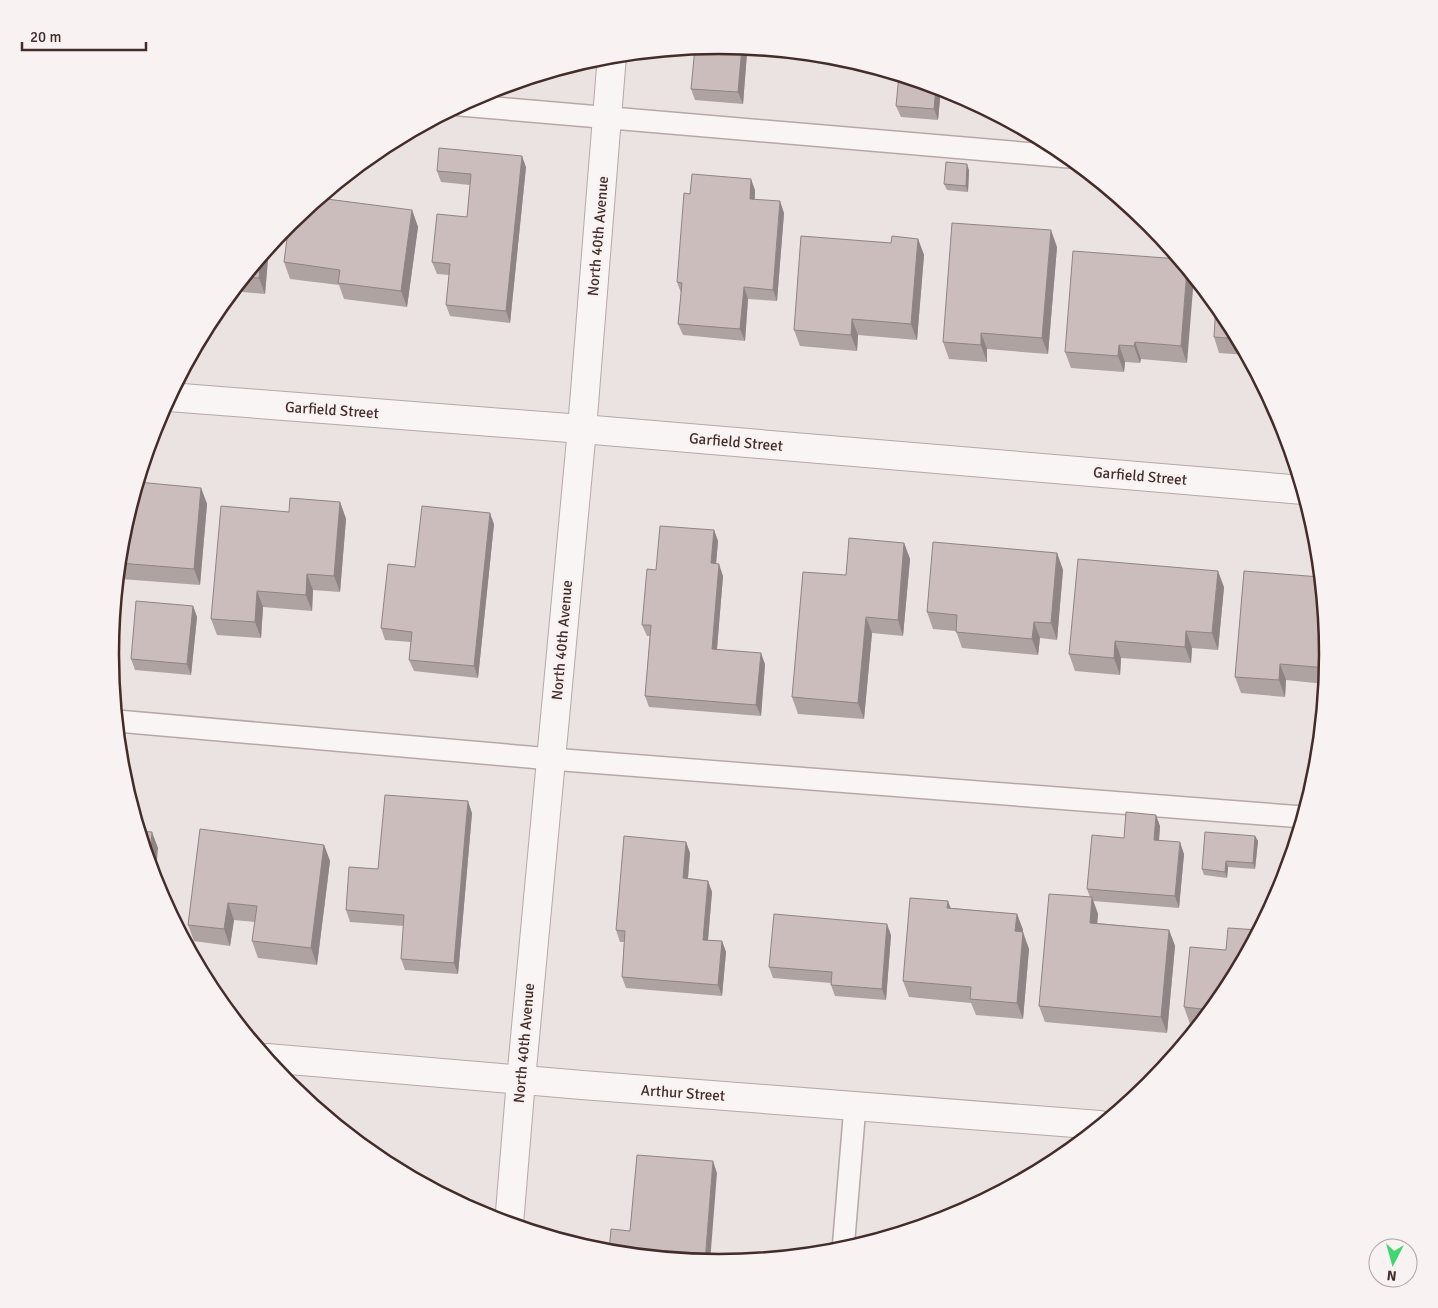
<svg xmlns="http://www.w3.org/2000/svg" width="1438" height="1308" font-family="Signika,sans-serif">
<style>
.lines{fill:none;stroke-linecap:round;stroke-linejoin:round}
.service-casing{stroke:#b6a8a7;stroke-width:24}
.minor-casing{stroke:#b6a8a7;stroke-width:30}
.service{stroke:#f9f5f5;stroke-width:21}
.minor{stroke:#f9f5f5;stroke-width:28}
.wall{fill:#afa3a1}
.shaded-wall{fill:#8e8483}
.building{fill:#cbbdbb;stroke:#8e8483}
.labels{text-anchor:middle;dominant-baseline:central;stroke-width:4.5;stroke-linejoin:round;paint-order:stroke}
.street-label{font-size:15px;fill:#442c29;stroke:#f8f2f2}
.rim{fill:none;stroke:#442c29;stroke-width:2.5}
</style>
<rect width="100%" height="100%" fill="#ebe2e2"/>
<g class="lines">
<defs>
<g id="service">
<path d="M460 105 1069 157"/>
<path d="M117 721 551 759 1303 817"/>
<path d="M843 1250 855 1106"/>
</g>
<g id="minor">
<path d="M169 397 582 429 1303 490"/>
<path d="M267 1058 582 1085 1100 1125"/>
<path d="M509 1224 521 1080 582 429 612 55"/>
</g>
</defs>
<use href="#service" class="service-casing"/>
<use href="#minor" class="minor-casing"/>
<use href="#service" class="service"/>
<use href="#minor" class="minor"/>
</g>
<g class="wall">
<path d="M719 45 760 49V54L747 53 743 104 695 100 691 89Z"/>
<path d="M941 88 938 120 901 117 896 106Z"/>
<path d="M526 167 510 323 450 316 446 305 449 275 437 274 432 262 467 217 470 185 441 182 437 171Z"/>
<path d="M969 170 968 192 947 190 944 184Z"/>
<path d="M755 190V199L784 213 777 301 748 299 745 341 683 335 678 324 681 293 677 282 690 194Z"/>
<path d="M412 210 418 227 407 307 344 299 339 285 290 279 284 262Z"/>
<path d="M918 239 924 255 917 340 858 335 857 351 800 346 794 330 891 243Z"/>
<path d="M269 247 265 294 232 291Z"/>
<path d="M1057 247 1048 354 987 349V362L949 359 943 342Z"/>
<path d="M1179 259 1187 363 1141 359 1140 363 1125 362 1124 372 1071 368 1065 352Z"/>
<path d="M1226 316 1247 355 1219 353 1214 337Z"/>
<path d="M201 488 207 504 200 585 121 579 118 613H114L122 535Z"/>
<path d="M340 502 346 519 340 592 313 590 312 611 263 607 261 638 217 635 211 619 289 512Z"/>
<path d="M494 524 478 678 414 671 409 660 411 642 385 640 381 628Z"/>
<path d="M714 530 718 541 716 564 723 576 717 649 765 664 761 716 649 707 645 696 650 636H647L642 625 656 570Z"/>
<path d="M904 543 910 559 903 636 872 633 864 719 798 714 792 697 846 575Z"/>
<path d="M1057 553 1063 570 1057 640 1040 638 1038 655 962 648 956 631 933 629 927 612Z"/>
<path d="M1244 571 1328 654 1325 684 1286 680 1285 697 1241 693 1235 677Z"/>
<path d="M1224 587 1218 650 1192 648 1191 663 1121 658 1120 675 1075 671 1069 654Z"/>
<path d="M193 606 197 617 191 675 135 670 131 659Z"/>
<path d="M472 813 458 974 405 970 401 959 404 926 350 922 346 910 378 869Z"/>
<path d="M1160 826 1159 841 1184 854 1179 908 1093 901 1098 914 1097 923 1169 930 1175 946 1167 1033 1045 1022 1039 1006 1090 897 1087 889 1124 838Z"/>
<path d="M1255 836 1258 841 1255 869 1228 867 1227 878 1204 875 1202 869Z"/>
<path d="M686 842 690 853 688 878 708 881 712 892 708 940 722 941 726 952 722 996 626 988 622 977 624 942H620L616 930Z"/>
<path d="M324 845 330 861 317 965 258 958 252 941 255 922 234 920 230 946 194 941 188 925Z"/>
<path d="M951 908 1017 914 1023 930 1022 932 1029 949 1023 1019 976 1015 971 1003 909 997 903 981Z"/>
<path d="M891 935 886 1000 835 996 831 985V983L773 978 769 967Z"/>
<path d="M1226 950 1225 993 1199 1025 1190 1024 1184 1007Z"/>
</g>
<g class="shaded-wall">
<path d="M742 47 745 48 747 53 743 104 738 92Z"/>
<path d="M936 87 941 88 938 120 934 109Z"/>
<path d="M522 156 526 167 510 323 506 311Z"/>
<path d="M967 164 969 170 968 192 966 186Z"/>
<path d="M751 179 755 190 754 210 750 199Z"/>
<path d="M780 201 784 213 777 301 773 290Z"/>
<path d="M412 210 418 227 407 307 401 291Z"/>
<path d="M1051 230 1057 247 1048 354 1042 338Z"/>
<path d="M918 239 924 255 917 340 911 324Z"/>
<path d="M269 247 265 294 259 278 261 257Z"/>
<path d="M1187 269 1194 277 1187 363 1181 346Z"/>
<path d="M744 287 748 299 745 341 740 329Z"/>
<path d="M852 319 858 335 857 351 851 335Z"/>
<path d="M981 333 987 349V362L981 345Z"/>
<path d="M1135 342 1141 359 1140 363 1134 346Z"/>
<path d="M1119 345 1125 362 1124 372 1118 356Z"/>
<path d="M201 488 207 504 200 585 194 569Z"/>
<path d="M340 502 346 519 340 592 334 576Z"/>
<path d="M490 513 494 524 478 678 474 666Z"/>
<path d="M714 530 718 541 715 575 711 563Z"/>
<path d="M904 543 910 559 903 636 898 620Z"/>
<path d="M1057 553 1063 570 1057 640 1051 623Z"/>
<path d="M719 564 723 576 716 660 712 649Z"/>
<path d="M118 570 121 579 118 613 115 604Z"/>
<path d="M1218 571 1224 587 1218 650 1212 633Z"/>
<path d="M307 574 313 590 312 611 306 595Z"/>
<path d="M257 591 263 607 261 638 255 622Z"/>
<path d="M193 606 197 617 191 675 187 664Z"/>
<path d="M866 617 872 633 864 719 858 703Z"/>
<path d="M1034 622 1040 638 1038 655 1032 639Z"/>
<path d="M1186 631 1192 648 1191 663 1185 647Z"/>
<path d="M1115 641 1121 658 1120 675 1114 658Z"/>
<path d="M761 653 765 664 761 716 756 705Z"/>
<path d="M1280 664 1286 680 1285 697 1279 680Z"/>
<path d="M468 801 472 813 458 974 454 963Z"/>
<path d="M1156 815 1160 826 1158 852 1154 840Z"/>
<path d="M152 832 158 848 155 883 149 864Z"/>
<path d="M1255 836 1258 841 1255 869 1253 863Z"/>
<path d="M686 842 690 853 687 889 683 878Z"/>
<path d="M1180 842 1184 854 1179 908 1175 896Z"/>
<path d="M324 845 330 861 317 965 311 948Z"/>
<path d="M1226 861 1228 867 1227 878 1225 872Z"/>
<path d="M708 881 712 892 707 951 703 940Z"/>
<path d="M160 884 166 900V905L160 893Z"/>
<path d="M1092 897 1098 914 1096 939 1090 923Z"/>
<path d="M948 901 954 917 947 908Z"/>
<path d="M228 903 234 920 230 946 224 929Z"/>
<path d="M1017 914 1023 930 1021 948 1015 931Z"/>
<path d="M887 924 891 935 886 1000 882 989Z"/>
<path d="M1169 930 1175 946 1167 1033 1161 1017Z"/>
<path d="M1023 932 1029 949 1023 1019 1017 1003Z"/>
<path d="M722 941 726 952 722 996 718 985Z"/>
<path d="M713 1161 717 1173 710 1262H705Z"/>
</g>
<g class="building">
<path d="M719 45 742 47 738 92 691 89 695 47Z"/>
<path d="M899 75 936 87 934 109 896 106Z"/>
<path d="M439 148 522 156 506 311 446 305 450 264 432 262 437 214 467 217 471 174 437 171Z"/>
<path d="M946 162 967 164 966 186 944 184Z"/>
<path d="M692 174 751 179 750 199 780 201 773 290 744 287 740 329 678 324 682 283 677 282 684 193 690 194Z"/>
<path d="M319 198 412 210 401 291 338 283 340 270 284 262 289 223Z"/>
<path d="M952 223 1051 230 1042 338 981 333V345L943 342Z"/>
<path d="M801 236 891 243 892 236 918 239 911 324 852 319 851 335 794 330Z"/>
<path d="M1073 251 1179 259 1187 269 1181 346 1135 342 1134 346 1119 345 1118 356 1065 352Z"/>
<path d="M261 257 259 278 245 277Z"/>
<path d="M1216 304 1226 316 1238 339 1214 337Z"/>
<path d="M138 482 201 488 194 569 119 563 122 535Z"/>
<path d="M290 498 340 502 334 576 307 574 306 595 257 591 255 622 211 619 221 506 289 512Z"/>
<path d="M422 506 490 513 474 666 409 660 412 632 381 628 388 564 415 567Z"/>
<path d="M660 526 714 530 711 563 719 564 712 649 761 653 756 705 645 696 651 625H642L647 569 656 570Z"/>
<path d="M849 538 904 543 898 620 866 617 858 703 792 697 803 572 846 575Z"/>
<path d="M933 542 1057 553 1051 623 1034 622 1032 639 956 632 957 615 927 612Z"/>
<path d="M1078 559 1218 571 1212 633 1186 631 1185 647 1115 641 1114 658 1069 654Z"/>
<path d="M1244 571 1320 577 1328 654 1327 668 1280 664 1279 680 1235 677Z"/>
<path d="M136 601 193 606 187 664 131 659Z"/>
<path d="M385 795 468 801 454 963 401 959 404 915 346 910 349 867 378 869Z"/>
<path d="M1126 812 1156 815 1154 840 1180 842 1175 896 1087 889 1092 835 1124 838Z"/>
<path d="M200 829 324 845 311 948 252 941 257 906 228 903 224 929 188 925Z"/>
<path d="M139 831 152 832 149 864Z"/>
<path d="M1205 832 1255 836 1253 863 1226 861 1225 872 1202 869Z"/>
<path d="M624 836 686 842 683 878 708 881 703 940 722 941 718 985 622 977 625 931 616 930Z"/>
<path d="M155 884H160V893L156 887Z"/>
<path d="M1049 894 1092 897 1090 923 1169 930 1161 1017 1039 1006Z"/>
<path d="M910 898 948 901 947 908 1017 914 1015 931 1023 932 1017 1003 970 999 971 987 903 981Z"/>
<path d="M774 914 887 924 882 989 831 985 832 972 769 967Z"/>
<path d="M1228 928 1259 930 1225 993 1211 1010 1184 1007 1190 947 1226 950Z"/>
<path d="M637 1155 713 1161 705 1262 609 1252 611 1229 630 1231Z"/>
</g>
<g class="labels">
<g class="street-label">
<text transform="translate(598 236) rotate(-85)">North 40th Avenue</text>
<text transform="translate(332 410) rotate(4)">Garfield Street</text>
<text transform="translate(736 442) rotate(5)">Garfield Street</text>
<text transform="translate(1140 476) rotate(5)">Garfield Street</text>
<text transform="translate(562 640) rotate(-85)">North 40th Avenue</text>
<text transform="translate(524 1043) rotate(-85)">North 40th Avenue</text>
<text transform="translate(683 1093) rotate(4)">Arthur Street</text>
</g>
</g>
<path d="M0 0H1438V1308H0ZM119 654a600 600 0 1 1 1200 0a600 600 0 1 1-1200 0Z" fill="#f8f2f2" fill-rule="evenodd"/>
<path class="rim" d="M119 654a600 600 0 1 1 1200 0a600 600 0 1 1-1200 0Z"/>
<g transform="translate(1393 1263) rotate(186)"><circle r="24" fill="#f8f2f2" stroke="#b0a3a2"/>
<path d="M0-4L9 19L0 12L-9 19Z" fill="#40d771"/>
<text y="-8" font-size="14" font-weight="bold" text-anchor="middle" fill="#442c29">N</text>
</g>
<path d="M22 42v8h124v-8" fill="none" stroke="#442c29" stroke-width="2.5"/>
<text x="30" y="42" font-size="15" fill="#442c29" stroke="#f8f2f2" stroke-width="4" paint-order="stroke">20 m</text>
</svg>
